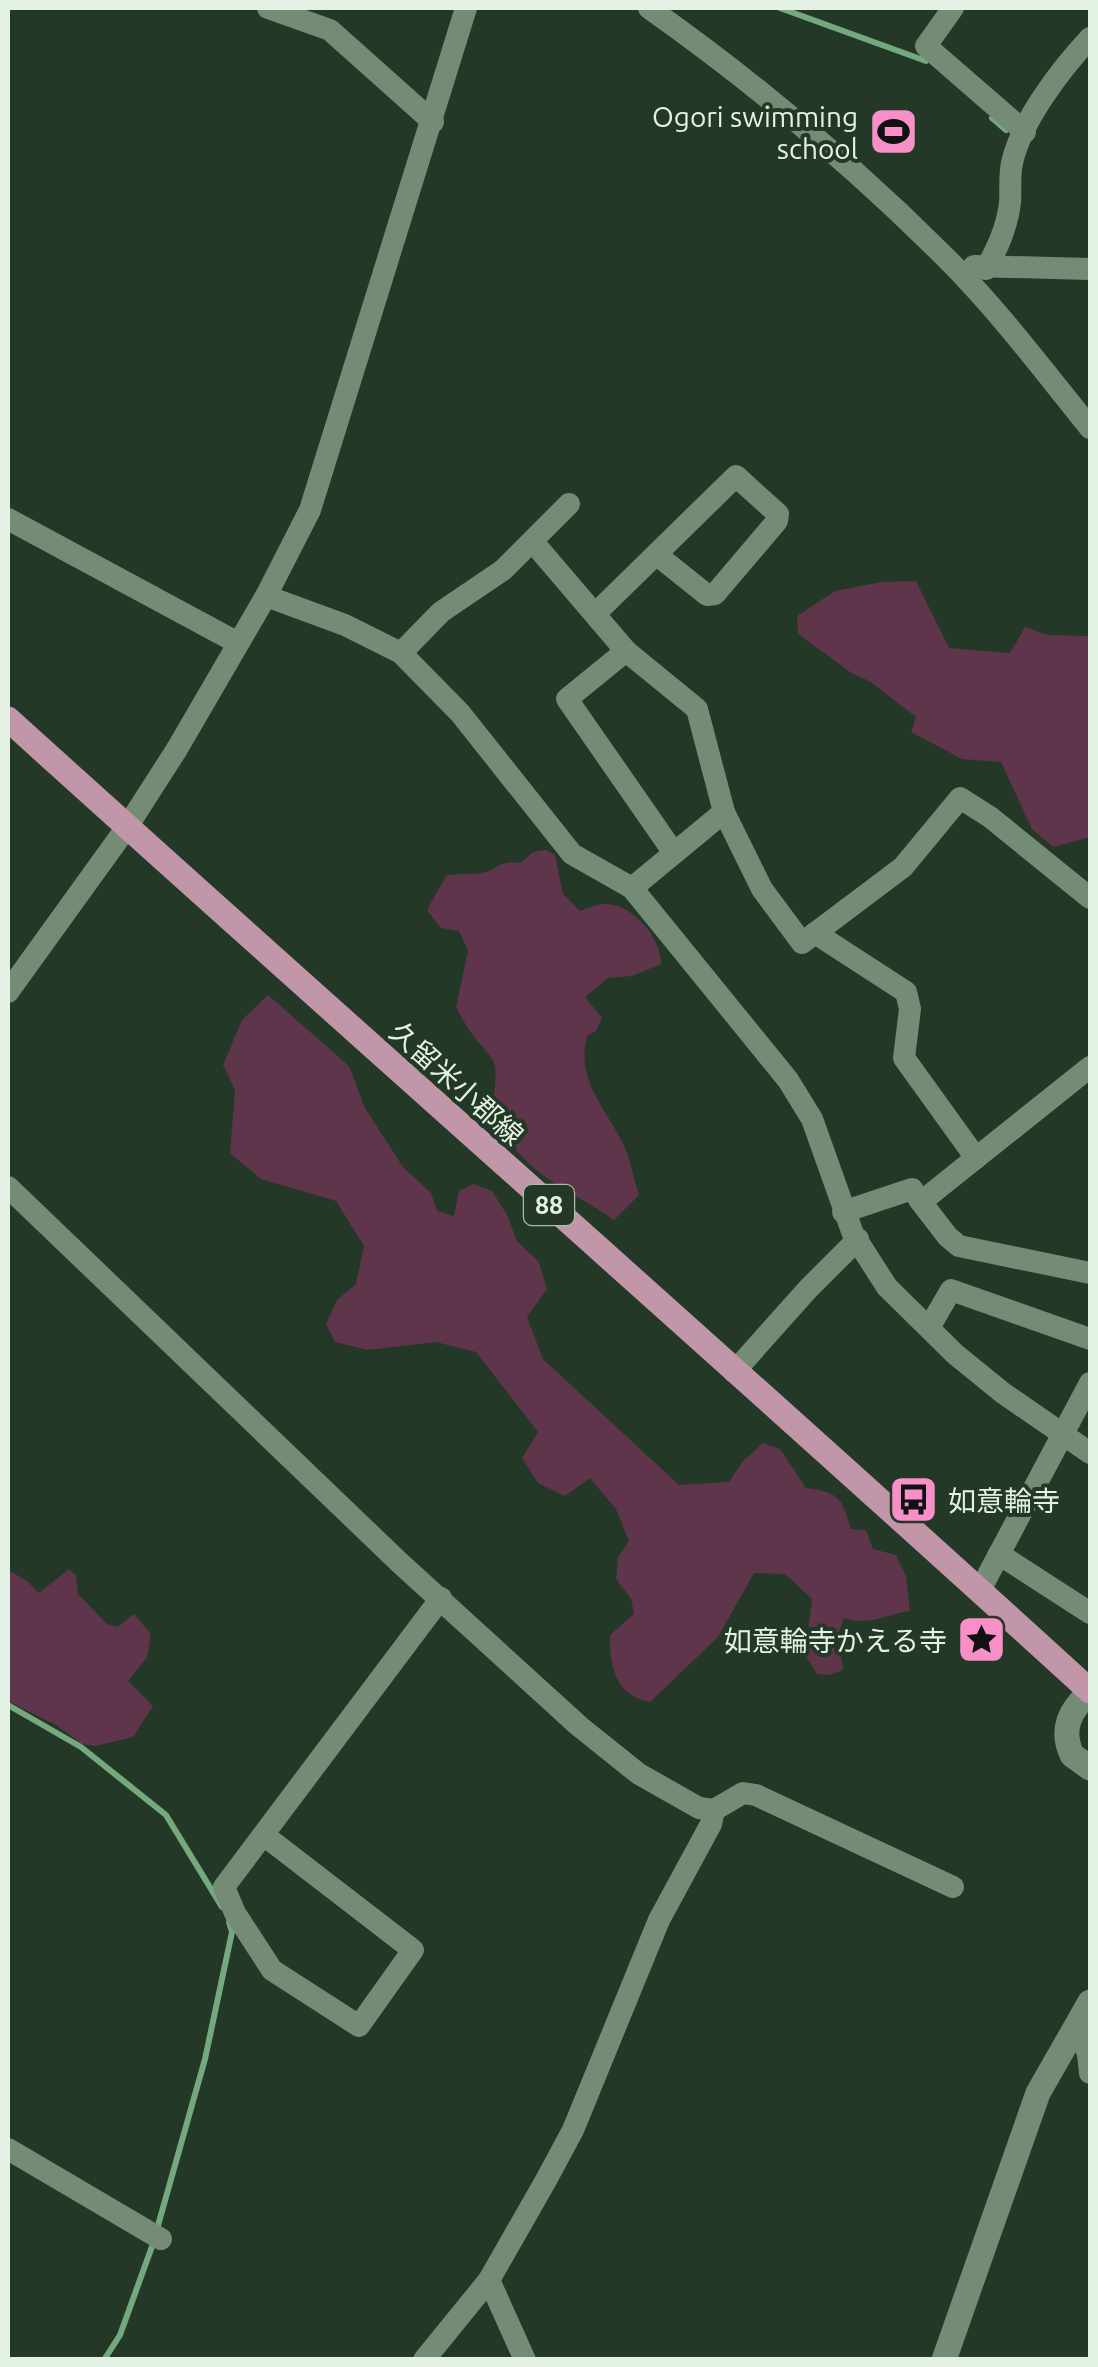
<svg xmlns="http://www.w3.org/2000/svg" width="1098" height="2367" font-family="Ubuntu,'Noto Sans JP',sans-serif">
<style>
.green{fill:#5f354c}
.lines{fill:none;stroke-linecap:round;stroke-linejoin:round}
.stream{stroke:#75a87c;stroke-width:6}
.minor{stroke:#748b76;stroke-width:22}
.tertiary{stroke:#748b76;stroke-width:25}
.primary{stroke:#c196a9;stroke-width:25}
.labels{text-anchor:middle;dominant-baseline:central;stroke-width:8;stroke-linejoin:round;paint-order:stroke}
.shield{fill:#233826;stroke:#aabaac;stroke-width:2.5}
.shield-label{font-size:25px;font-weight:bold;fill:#e4f1e5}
.poi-label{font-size:28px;fill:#e4f1e5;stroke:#233826;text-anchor:end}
.street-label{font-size:28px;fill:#e4f1e5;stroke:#233826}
</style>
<rect width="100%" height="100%" fill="#233826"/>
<g class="green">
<path d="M916 581 949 648 1010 653 1025 627 1048 635 1090 636V837L1053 847 1032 829 1001 762 962 759 911 732 916 717 871 682 850 672 798 634 797 616 835 591 881 582Z"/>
<path d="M546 850 555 855 563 894 580 911C587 909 597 904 604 904 632 902 662 939 661 964L632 976 608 978 585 997 602 1018 596 1031 587 1036C575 1082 608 1110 625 1148 631 1162 634 1180 639 1195L614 1220C568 1188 523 1175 497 1120 489 1104 498 1083 495 1066 492 1054 478 1044 472 1034 466 1026 461 1016 456 1007L468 951 459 931 441 928 427 910 446 876C458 873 469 875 481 873 499 871 496 860 520 863L533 852Z"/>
<path d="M268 995 349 1066 365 1108 403 1167 431 1193 437 1211 454 1216 459 1191 473 1184 492 1191 507 1215 517 1241 539 1262 547 1289 527 1317 543 1359 679 1485 729 1482 743 1461 763 1443 780 1449 806 1488C839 1492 842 1498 851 1529L866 1530 873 1549 896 1555 906 1576 910 1611C883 1615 871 1626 844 1618L838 1635 843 1670 829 1675 817 1674 805 1655 812 1599 785 1574 754 1573 718 1637 650 1702C616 1696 609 1666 610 1635L634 1614 631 1599 616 1579 618 1557 629 1541 616 1509 590 1478 565 1496 538 1483 522 1458 538 1432 476 1352 436 1342 368 1350 335 1342 326 1324 337 1300 356 1284 364 1246 336 1201 261 1179 230 1153 235 1090 223 1065 242 1020Z"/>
<path d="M69 1569 76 1575 78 1594 107 1624 118 1627 134 1614 151 1634 147 1657 128 1681 153 1706 133 1737 95 1746 82 1744 56 1725 8 1701V1570L27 1581 39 1593Z"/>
</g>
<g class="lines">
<g class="stream">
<path d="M780 8 926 61"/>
<path d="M992 118 1006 130"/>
<path d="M8 1705 81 1747 166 1815 222 1907"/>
<path d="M157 2229 205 2059 232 1932 229 1922"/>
<path d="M104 2360 120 2335 154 2241"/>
</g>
<g class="minor">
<path d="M268 8 330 30 433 122"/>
<path d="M649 8C755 83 855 167 947 259 999 311 1044 371 1090 428"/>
<path d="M953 8 926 46 1025 132"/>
<path d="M974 266 1090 269"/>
<path d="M986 269C998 247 1007 227 1010 203 1011 190 1009 176 1012 163 1021 121 1061 69 1090 38"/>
<path d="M8 519 238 643"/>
<path d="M533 542 626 651 697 709 724 812 762 889 802 943 903 867 960 798 990 817 1090 898"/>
<path d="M266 596 345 625 401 653 460 713 572 854 632 888 788 1080 812 1119 853 1234 887 1287 955 1354 1003 1393 1090 1453"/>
<path d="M595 614 736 476 778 514 777 521 715 594 707 595 657 555"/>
<path d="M626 651 567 699 674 853"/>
<path d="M401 653 441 612 503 570 569 504"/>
<path d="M632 888 724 812"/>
<path d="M815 933 906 992 910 1009 904 1058 976 1158 1090 1067"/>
<path d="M8 992 127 827 177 749 266 596 310 510 466 8"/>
<path d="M8 1187 400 1563 579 1726 639 1774 699 1808 714 1810 743 1793 756 1795 953 1887"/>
<path d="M921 1202 948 1237 959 1246 1090 1273"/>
<path d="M843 1212 912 1189 921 1202 976 1158"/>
<path d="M930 1326 951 1290 1090 1339"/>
<path d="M734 1372 808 1289 858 1239"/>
<path d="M999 1554 1090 1613"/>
<path d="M980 1590 1090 1383"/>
<path d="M265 1836 413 1950 359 2026 272 1970 235 1913 224 1887 441 1598"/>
<path d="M1078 2026 1088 2054 1090 2073"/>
<path d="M8 2149 161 2239"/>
<path d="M489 2280 525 2360"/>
<path d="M424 2360 489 2280 545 2182 573 2130 659 1920 711 1824 714 1810"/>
</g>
<g class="tertiary">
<path d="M1090 1692C1070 1710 1060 1729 1072 1755L1090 1768"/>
<path d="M944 2360 1038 2093 1090 2002"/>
</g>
<path class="primary" d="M8 719C367 1044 732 1364 1090 1691"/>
</g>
<defs>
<symbol id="stadium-square" viewBox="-11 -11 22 22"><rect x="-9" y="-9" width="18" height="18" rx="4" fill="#f98fc9" stroke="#233826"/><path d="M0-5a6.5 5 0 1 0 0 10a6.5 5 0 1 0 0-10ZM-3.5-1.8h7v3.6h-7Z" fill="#111"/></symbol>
<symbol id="bus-square" viewBox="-11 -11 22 22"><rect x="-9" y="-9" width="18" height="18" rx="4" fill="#f98fc9" stroke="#233826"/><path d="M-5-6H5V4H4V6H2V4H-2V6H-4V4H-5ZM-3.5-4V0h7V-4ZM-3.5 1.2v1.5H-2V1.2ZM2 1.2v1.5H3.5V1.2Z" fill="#111"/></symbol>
<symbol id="sight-square" viewBox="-11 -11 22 22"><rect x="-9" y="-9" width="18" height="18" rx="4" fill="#f98fc9" stroke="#233826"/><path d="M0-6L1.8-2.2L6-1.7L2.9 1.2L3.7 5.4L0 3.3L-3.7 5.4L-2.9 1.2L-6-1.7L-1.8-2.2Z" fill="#111"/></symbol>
</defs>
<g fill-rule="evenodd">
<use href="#stadium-square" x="866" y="104" width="55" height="55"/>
<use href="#bus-square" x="886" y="1472" width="55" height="55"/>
<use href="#sight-square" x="954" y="1612" width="55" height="55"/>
</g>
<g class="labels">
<rect class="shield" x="524" y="1185" width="50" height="40" rx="8"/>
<g class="shield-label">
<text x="549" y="1205">88</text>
</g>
<g class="poi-label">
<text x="858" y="116">Ogori swimming<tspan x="858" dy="32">school</tspan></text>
<text x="948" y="1500" text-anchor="start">如意輪寺</text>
<text x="947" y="1640">如意輪寺かえる寺</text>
</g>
<g class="street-label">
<text transform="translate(457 1083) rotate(42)">久留米小郡線</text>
</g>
</g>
<rect width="1098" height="2367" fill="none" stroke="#e4f1e5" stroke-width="20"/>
</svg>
